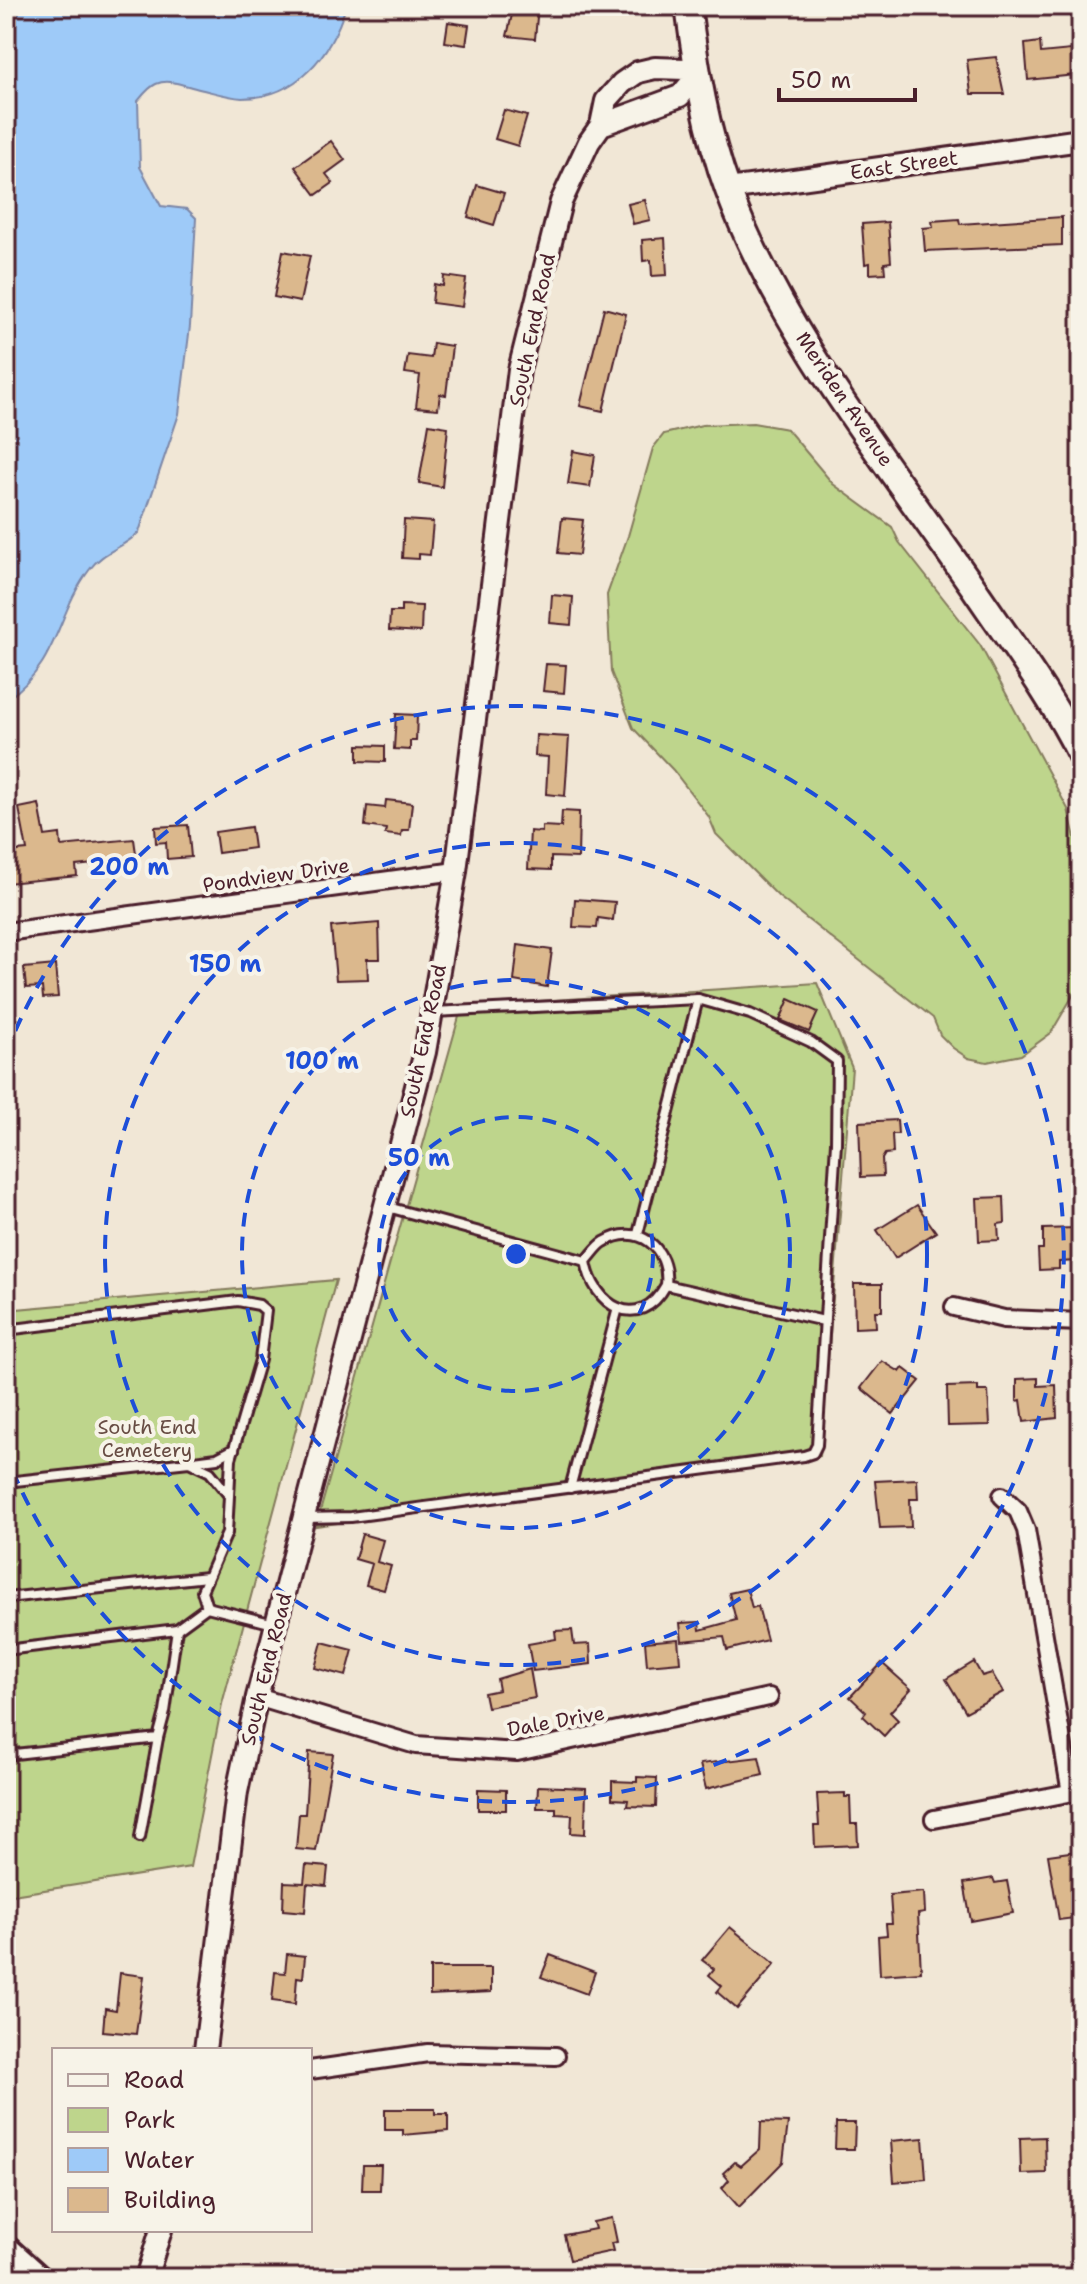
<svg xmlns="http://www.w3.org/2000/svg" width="1087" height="2284" font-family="'Shantell Sans',sans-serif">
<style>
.green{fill:#bed58c;stroke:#847a5c;stroke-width:2}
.water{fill:#9ecaf8;stroke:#7c86a6;stroke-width:2}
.building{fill:#dbb88d;stroke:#4a1f2b;stroke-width:2}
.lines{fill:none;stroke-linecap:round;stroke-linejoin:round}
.service-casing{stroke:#4a1f2b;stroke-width:14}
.minor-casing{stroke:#4a1f2b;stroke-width:22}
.tertiary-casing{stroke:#4a1f2b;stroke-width:26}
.secondary-casing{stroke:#4a1f2b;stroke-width:30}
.service{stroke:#f7f3e8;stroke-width:8}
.minor{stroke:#f7f3e8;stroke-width:16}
.tertiary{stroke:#f7f3e8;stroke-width:20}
.secondary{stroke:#f7f3e8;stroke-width:24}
.ring{fill:none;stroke:#1d4ed8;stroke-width:4;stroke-dasharray:14 10}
.labels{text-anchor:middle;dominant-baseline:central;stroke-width:8;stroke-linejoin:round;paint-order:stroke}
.street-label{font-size:20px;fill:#4a1f2b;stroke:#f7f3e8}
.park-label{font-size:20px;fill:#674c43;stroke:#f7f3e8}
.centre{fill:#1d4ed8;stroke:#f7f3e8;stroke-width:4}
.ring-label{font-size:24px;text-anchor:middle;font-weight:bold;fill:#1d4ed8;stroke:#f7f3e8;stroke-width:8;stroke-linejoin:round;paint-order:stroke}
</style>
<rect width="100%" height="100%" fill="#f1e7d6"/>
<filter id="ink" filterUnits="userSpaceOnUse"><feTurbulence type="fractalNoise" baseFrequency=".0125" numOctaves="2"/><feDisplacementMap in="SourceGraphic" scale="16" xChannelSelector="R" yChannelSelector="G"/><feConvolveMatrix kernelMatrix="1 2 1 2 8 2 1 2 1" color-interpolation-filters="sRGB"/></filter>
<g filter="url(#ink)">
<g class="green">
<path d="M753 423 787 429 833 484 892 527 899 542 980 645 1068 809 1081 862V982L1051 1033 1021 1055 987 1062 968 1058 953 1048 940 1035 933 1018 779 897 716 834 709 817 673 770 633 728 611 672 607 595 628 536 653 448 664 434 702 425Z"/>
<path d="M817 983 852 1068 820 1456 316 1526 462 1006Z"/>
<path d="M336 1280 222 1704 190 1867 6 1896V1310Z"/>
</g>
<path class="water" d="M6 6H346C331 55 297 98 242 98 228 97 212 92 199 89 185 86 170 78 156 84 149 87 143 95 138 101L140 167 161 206 187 209 196 218 190 326 179 414 139 532C124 548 103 551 90 569 55 615 60 663 6 700Z"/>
<g class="building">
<path d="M514 6H538L535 39 507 36Z"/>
<path d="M448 22 469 25 466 45 445 42Z"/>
<path d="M1040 42 1041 53 1081 49V67H1074L1075 75 1028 80 1025 44Z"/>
<path d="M996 57 1004 94H971L967 60Z"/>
<path d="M504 110 527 116 518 146 495 139Z"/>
<path d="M331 141 345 160 326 174 333 183 316 195 295 167Z"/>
<path d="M477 185 504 193 494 225 468 217Z"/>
<path d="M645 200 650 220 633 224 628 204Z"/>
<path d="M1062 217V245L925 251 923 228 933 227 932 221 959 219 960 224Z"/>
<path d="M888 222 891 262 884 263 885 273 870 274V263L865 264 862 224Z"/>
<path d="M665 238 667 275 652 276 651 260 643 261 642 240Z"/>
<path d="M283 251 310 256 300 302 274 297Z"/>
<path d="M444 276 466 279 462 307 432 303 434 284 443 286Z"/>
<path d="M604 308 626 314 603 411 580 406Z"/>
<path d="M433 343 452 346 446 395 440 394 438 409 416 407 420 375 405 373 408 355 431 358Z"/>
<path d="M429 424 448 427 442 487 419 483Z"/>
<path d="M573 451 595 455 590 487 568 484Z"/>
<path d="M562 518 583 520 579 555 558 553Z"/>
<path d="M404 520 433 522 430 555 419 554V559L402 558Z"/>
<path d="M552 595 573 597 571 625 550 623Z"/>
<path d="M401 605 422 606 421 632 389 630 390 612H401Z"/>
<path d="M546 664 566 665 564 693 543 691Z"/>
<path d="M396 714 417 715 416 741H410V750L394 749Z"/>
<path d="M536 735 569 737 565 796 546 794 548 757 535 756Z"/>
<path d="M358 745 385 746V762L358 761Z"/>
<path d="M386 800 412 803 409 830H402L401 836 385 834 386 829 365 826 367 806 385 808Z"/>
<path d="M39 804 45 836 60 834 61 846 134 839 138 868 112 872 111 862 76 866 77 876 7 883 6 852 27 850 19 808Z"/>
<path d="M562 811 579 812 578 858 551 857V870L528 869 530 831 542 832V826L561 827Z"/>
<path d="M188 825 191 857 167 859 166 842 156 843 155 827Z"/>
<path d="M251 827 254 848 218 853 215 832Z"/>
<path d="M575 899 615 902 613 920 598 918 597 928 573 927Z"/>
<path d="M379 923 380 959H367L368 979 336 980 331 927Z"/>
<path d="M518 945 552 950 547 987 514 981Z"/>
<path d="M55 965 58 997 43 998 42 987 26 988 24 968Z"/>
<path d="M789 999 818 1012 809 1032 780 1020Z"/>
<path d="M897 1120 898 1134H892L893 1153 885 1154 882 1159 883 1176 861 1177 859 1122Z"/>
<path d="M1004 1197 1005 1223 998 1224 999 1240 979 1241 977 1198Z"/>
<path d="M917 1205 936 1232 895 1258 877 1230Z"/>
<path d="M1076 1228 1077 1261 1059 1262V1269L1039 1270 1038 1249H1043V1229Z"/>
<path d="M854 1284H882V1311H875L876 1327 855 1328Z"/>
<path d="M882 1361 900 1372 903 1368 920 1381 893 1414 861 1388Z"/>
<path d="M1038 1378V1386L1056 1385 1057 1418 1024 1422 1021 1400 1017 1401V1379Z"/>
<path d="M978 1386V1391H988L990 1425 948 1426 947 1387Z"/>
<path d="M917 1479 918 1499H910L911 1527 880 1528 875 1481Z"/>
<path d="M362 1534 383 1540 377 1562 391 1566 384 1590 366 1585 372 1564 355 1559Z"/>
<path d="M747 1589 752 1608 758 1606 767 1640 727 1650 724 1637 682 1641 680 1623 699 1622 700 1630 736 1620 729 1593Z"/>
<path d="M572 1630 574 1645 590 1644 591 1664 533 1671 528 1644 556 1639 555 1631Z"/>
<path d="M678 1639 680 1662 647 1665 645 1642Z"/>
<path d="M322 1642 353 1650 346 1676 315 1668Z"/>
<path d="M974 1662 982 1676 992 1673 1003 1692 966 1712 946 1679Z"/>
<path d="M882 1663 911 1689 890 1712 898 1720 884 1736 863 1716 866 1712 850 1697Z"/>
<path d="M530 1669 535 1698 487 1707 484 1693 499 1690 497 1679Z"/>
<path d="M309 1752 333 1754 316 1851 296 1849 299 1814H305Z"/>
<path d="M759 1757 763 1775 706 1789 700 1764Z"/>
<path d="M637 1777 657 1778 656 1807 627 1806 628 1800 612 1799V1781L637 1782Z"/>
<path d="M538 1786 586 1788 585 1834 571 1833 572 1815 556 1814V1808H537Z"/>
<path d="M478 1789 506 1790V1810H478Z"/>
<path d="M845 1793V1797H850L851 1824H857L858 1845 815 1847 814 1826H819L817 1794Z"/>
<path d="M1077 1851 1081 1911 1074 1912 1075 1918 1059 1920 1048 1855Z"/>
<path d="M306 1865 328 1867 326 1886 307 1884 305 1912 283 1910 284 1882 304 1883Z"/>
<path d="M993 1878 995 1883 1007 1881 1013 1913 971 1921 964 1883Z"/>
<path d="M924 1892 925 1913 918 1914 921 1972 880 1975 878 1936 887 1935 886 1924H892L890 1895Z"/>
<path d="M730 1927 775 1964 737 2009 717 1992 722 1986 709 1975 714 1969 702 1960Z"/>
<path d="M287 1954 305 1956 303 1978 297 1977 295 2004 272 2001 275 1972 285 1973Z"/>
<path d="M550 1955 595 1972 587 1994 541 1977Z"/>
<path d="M430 1968H491V1992L430 1995Z"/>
<path d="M120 1973 144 1976 136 2034 103 2031 105 2008 116 2010Z"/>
<path d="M385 2109H435V2114H448V2131L403 2135V2130H385Z"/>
<path d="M761 2122 788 2123 783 2162 739 2207 722 2188 729 2180 723 2173 735 2162 741 2166 760 2149Z"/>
<path d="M836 2123H855L854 2149H835Z"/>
<path d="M1045 2137 1046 2173 1021 2174 1020 2138Z"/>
<path d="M923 2138 926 2179 894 2182 891 2141Z"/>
<path d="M363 2165H381L380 2190H362Z"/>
<path d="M612 2218 617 2242 611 2243 613 2251 570 2260 564 2235 595 2229 593 2222Z"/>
</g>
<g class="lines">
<defs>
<g id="service">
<path d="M384 1206 586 1261C592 1255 597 1246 604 1242 638 1221 670 1248 666 1285 639 1334 593 1306 586 1261"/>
<path d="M638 1234 698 999"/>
<path d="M666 1285 824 1321"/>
<path d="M6 1330 238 1301 259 1305 266 1311 260 1360 231 1459 227 1533 202 1591 207 1607"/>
<path d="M194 1461 217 1458 234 1449"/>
<path d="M6 1482 189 1462 210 1472 227 1493"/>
<path d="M570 1488 618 1308"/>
<path d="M305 1518 351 1517 804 1456 813 1453 817 1445 836 1143 837 1061 811 1042 750 1014 698 999 433 1012"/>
<path d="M6 1598 207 1577"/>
<path d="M6 1650 177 1629"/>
<path d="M6 1755 158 1738 165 1712 177 1629 207 1607 274 1624"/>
<path d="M140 1837 158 1738"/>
</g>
<g id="minor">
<path d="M6 932 456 871"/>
<path d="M954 1307 1004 1319 1081 1322"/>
<path d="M1002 1496 1018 1511 1026 1530 1071 1793"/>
<path d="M257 1697 416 1745 517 1752 769 1697"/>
<path d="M934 1819 1079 1791"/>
<path d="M310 2070 428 2053 556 2056"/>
<path d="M6 2243 45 2278"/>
</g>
<g id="tertiary">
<path d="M728 189 1081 140"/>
<path d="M205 2050 237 1792 257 1697 425 1052 456 871 519 370 561 202 589 142 601 125 606 101 622 83 638 72 655 68 685 69 697 76 680 96 601 125"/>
<path d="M146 2278 161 2230"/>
</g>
<path id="secondary" d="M688 6C696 67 706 131 728 190 781 332 887 463 973 587 1010 642 1052 697 1081 756"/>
</defs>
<use href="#service" class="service-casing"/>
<use href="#minor" class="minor-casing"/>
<use href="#tertiary" class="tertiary-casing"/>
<use href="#secondary" class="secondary-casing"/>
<use href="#service" class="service"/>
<use href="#minor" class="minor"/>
<use href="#tertiary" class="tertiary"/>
<use href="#secondary" class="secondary"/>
</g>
</g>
<g class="ring">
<circle cx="516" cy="1254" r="137"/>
<circle cx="516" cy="1254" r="274"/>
<circle cx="516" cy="1254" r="411"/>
<path d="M6 1053A548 548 0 1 1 6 1455"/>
</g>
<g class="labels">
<g class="street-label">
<text transform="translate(904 165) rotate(-8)">East Street</text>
<text transform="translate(532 330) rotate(-78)">South End Road</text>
<text transform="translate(845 399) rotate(56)">Meriden Avenue</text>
<text transform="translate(276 875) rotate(-8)">Pondview Drive</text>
<text transform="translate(423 1041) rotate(-78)">South End Road</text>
<text transform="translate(266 1669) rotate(-76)">South End Road</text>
<text transform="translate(556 1721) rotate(-10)">Dale Drive</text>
</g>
<g class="park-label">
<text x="147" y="1427">South End<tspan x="147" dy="23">Cemetery</tspan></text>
</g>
</g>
<circle cx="516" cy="1254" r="12" class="centre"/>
<g class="ring-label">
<text x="129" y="875">200 m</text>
<text x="225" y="972">150 m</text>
<text x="322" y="1069">100 m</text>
<text x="419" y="1166">50 m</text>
</g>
<rect width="1087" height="2284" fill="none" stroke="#f7f3e8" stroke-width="32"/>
<rect x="16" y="16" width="1055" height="2252" fill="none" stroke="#4a1f2b" stroke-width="3" filter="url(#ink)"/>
<rect x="52" y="2048" width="260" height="184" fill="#f7f3e8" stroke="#b29e9c" stroke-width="2"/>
<rect x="68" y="2074" width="40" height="12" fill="#f7f3e8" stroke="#b29e9c" stroke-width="2"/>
<text x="124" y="2088" font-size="24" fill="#4a1f2b">Road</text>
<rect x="68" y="2108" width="40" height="24" fill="#bed58c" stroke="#b29e9c" stroke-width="2"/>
<text x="124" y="2128" font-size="24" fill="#4a1f2b">Park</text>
<rect x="68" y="2148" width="40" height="24" fill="#9ecaf8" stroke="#b29e9c" stroke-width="2"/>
<text x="124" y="2168" font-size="24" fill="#4a1f2b">Water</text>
<rect x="68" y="2188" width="40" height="24" fill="#dbb88d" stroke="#b29e9c" stroke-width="2"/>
<text x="124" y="2208" font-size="24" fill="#4a1f2b">Building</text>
<path d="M779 88v12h136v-12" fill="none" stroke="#4a1f2b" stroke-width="4"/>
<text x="791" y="88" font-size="24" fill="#4a1f2b" stroke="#f7f3e8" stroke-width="6" paint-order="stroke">50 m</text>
</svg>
